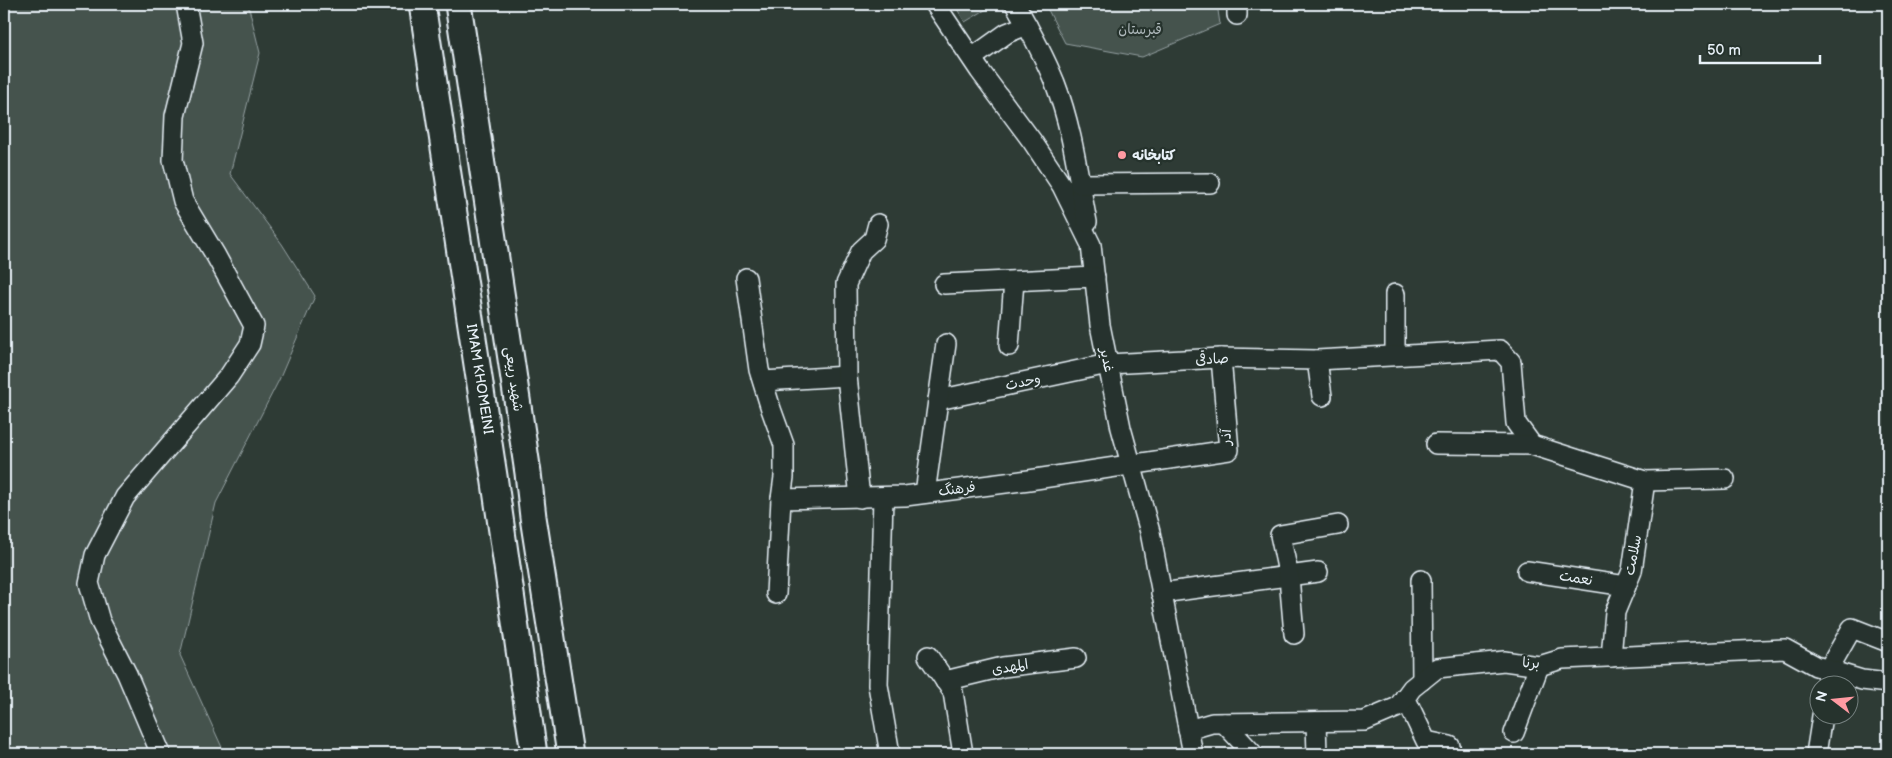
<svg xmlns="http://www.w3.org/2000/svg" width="1892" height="758" font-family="'Balsamiq Sans','Playpen Sans Arabic',sans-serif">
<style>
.green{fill:#45524e;stroke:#96a2a3}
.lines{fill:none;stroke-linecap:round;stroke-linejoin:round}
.minor-casing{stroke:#e8f1f8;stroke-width:22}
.major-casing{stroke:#e8f1f8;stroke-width:29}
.minor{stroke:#26332d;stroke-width:19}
.major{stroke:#26332d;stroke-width:25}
.poi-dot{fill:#ff9aa2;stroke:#26332d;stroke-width:2}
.labels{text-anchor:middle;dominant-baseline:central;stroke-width:4.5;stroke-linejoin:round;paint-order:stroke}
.park-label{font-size:14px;fill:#afb9bc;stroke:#26332d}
.poi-label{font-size:14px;font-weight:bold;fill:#e8f1f8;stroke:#26332d;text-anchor:start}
.street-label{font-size:14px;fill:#e8f1f8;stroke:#26332d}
</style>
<rect width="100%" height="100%" fill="#2e3b35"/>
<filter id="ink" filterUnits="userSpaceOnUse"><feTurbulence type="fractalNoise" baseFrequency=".02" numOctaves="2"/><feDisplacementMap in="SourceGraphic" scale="10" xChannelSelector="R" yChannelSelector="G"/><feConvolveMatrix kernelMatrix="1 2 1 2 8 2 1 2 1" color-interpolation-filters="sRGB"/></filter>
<g filter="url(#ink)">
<g class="green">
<path d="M4 4H248L260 53 230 174 282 244 315 296 279 380 216 503 180 655 225 754H4Z"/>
<path d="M954 4H995L965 22Z"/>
<path d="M1045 4H1217L1220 24 1142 57 1065 43Z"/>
</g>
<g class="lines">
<defs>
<g id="minor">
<path d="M935 4 980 71 1032 141 1062 186 1091 245 1100 325 1121 428 1150 532 1193 754"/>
<path d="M1015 4C1030 30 1044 56 1055 83 1072 127 1078 175 1087 222"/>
<path d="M1237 4V15"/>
<path d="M972 58 1007 33 1027 25"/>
<path d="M1080 184 1210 183"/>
<path d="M746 278 759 370 771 409 784 445V477L781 499 776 594"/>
<path d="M944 284 1095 277"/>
<path d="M1009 346 1014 281"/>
<path d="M1395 355V294"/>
<path d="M1317 360 1322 396"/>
<path d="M763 381 847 376"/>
<path d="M938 400 1108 364 1221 358 1317 360 1500 350 1511 362 1516 423 1532 445 1645 481 1725 479"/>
<path d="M1436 444 1532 445"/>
<path d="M925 493 946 344"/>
<path d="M883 497 878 685 890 754"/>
<path d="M860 498 847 376 846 284 861 251 874 239 878 224"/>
<path d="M781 499 905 496 1029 480 1229 450 1221 358"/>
<path d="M1527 571 1626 586"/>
<path d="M1421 580 1422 680"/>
<path d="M1161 593 1318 572"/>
<path d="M1294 634 1289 577 1280 535 1338 525"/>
<path d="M928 656 953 692 963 754"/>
<path d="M1611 657 1615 612 1632 571 1645 481"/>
<path d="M945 681 1003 667 1076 658"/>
<path d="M1826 686 1828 670 1852 628 1888 642"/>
<path d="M1405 697 1426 741 1450 746"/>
<path d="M1316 722 1317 754"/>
<path d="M1224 723 1253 754"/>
<path d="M1188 730 1212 723 1365 721 1398 707 1412 688 1437 668 1504 661 1539 666 1562 659 1785 649 1816 666 1862 680 1888 683"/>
<path d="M1514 733 1539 666"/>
<path d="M161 754 127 674 100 621 89 583 95 555 125 497 229 376 250 344 254 326 216 256 183 201 173 160 175 116 193 43 186 4"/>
<path d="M1816 754 1822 716"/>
</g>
<g id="major">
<path d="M422 4 494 476 534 754"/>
<path d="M458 4 528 473 533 517 570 754"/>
</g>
</defs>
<use href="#minor" class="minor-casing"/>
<use href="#major" class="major-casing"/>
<use href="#minor" class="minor"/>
<use href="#major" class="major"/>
</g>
</g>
<circle class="poi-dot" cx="1122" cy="155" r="5"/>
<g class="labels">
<g class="park-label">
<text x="1140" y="29">قبرستان</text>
</g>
<g class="poi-label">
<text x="1132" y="155">کتابخانه</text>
</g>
<g class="street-label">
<text transform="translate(1212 359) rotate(-2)">صادقی</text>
<text transform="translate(1107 360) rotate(79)">غدیر</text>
<text transform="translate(480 379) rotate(81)">IMAM KHOMEINI</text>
<text transform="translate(514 379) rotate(82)">شهید ربیعی</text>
<text transform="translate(1023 382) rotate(-12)">وحدت</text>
<text transform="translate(1226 437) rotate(-88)">آذر</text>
<text transform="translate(957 489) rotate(-7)">فرهنگ</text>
<text transform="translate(1633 555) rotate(-79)">سلامت</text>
<text transform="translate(1576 578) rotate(9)">نعمت</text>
<text transform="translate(1531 663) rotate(3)">برنا</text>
<text transform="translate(1010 667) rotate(-9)">المهدی</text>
</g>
</g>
<rect width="1892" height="758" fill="none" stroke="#26332d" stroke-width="20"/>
<rect x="10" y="10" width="1872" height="738" fill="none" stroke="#e8f1f8" stroke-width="2" filter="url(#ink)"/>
<g transform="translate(1834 700) rotate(286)"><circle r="24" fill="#26332d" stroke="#747f7e"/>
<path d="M0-4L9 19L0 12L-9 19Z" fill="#ff9aa2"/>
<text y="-8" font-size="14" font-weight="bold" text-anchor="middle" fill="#e8f1f8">N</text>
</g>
<path d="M1700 55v8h120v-8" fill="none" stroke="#e8f1f8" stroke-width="2.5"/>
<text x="1707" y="55" font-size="15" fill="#e8f1f8" stroke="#26332d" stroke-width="4" paint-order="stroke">50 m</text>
</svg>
